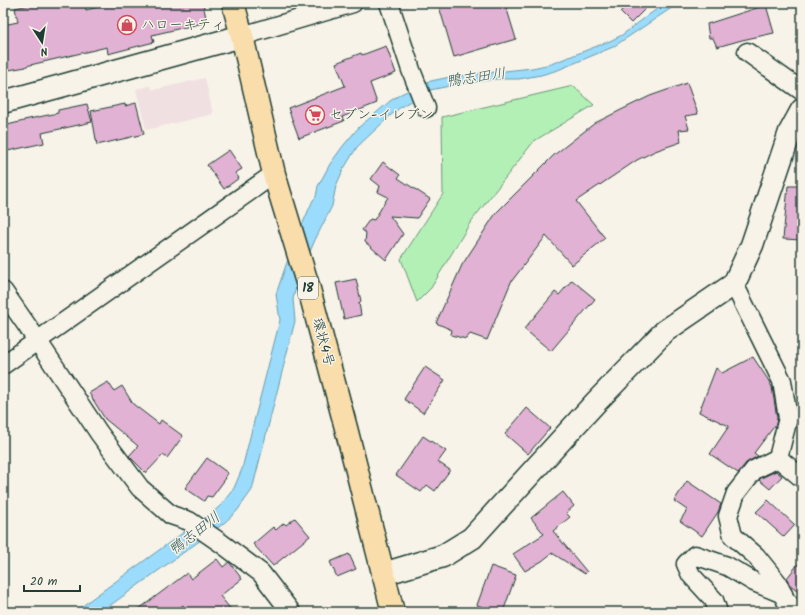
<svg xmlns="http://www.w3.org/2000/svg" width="805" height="615" font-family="Kalam,'Klee One',sans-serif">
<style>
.built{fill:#f0e0e2}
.green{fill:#b3f0b6;stroke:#699675}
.water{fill:#9bdbfc;stroke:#699cac}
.building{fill:#e1b2d3;stroke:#1f3d34}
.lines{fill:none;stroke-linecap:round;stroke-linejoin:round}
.street-casing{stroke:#1f3d34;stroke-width:21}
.secondary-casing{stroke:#1f3d34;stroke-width:25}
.primary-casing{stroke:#1f3d34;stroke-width:25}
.street{stroke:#f7f3e8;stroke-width:18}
.secondary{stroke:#f7f3e8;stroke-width:22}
.primary{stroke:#f9ddab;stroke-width:22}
.labels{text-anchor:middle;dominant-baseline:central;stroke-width:3;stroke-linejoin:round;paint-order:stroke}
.shield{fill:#f7f3e8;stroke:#60746a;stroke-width:1}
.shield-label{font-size:13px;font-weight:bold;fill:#1f3d34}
.poi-label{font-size:14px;fill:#1f3d34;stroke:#f7f3e8;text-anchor:start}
.street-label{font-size:14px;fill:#1f3d34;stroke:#f7f3e8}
.water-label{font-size:15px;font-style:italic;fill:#385d5c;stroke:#f7f3e8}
</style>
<rect width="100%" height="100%" fill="#f7f3e8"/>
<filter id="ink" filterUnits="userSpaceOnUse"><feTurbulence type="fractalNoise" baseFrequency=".025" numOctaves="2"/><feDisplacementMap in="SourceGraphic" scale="8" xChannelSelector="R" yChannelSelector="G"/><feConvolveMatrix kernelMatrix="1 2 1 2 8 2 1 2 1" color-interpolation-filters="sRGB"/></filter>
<g filter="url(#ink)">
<path class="built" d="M205 78 213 114 146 130 136 89 150 86 153 90Z"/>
<path class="green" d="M573 86 594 105 534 141 470 223 431 288 417 302 401 259 443 194 442 117Z"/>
<path class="water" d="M668 3H683L673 7 613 47 558 70 541 75 519 79H496L460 84 430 90 402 106 390 116 357 147 343 170 336 186 332 206 315 240 298 279 293 299 295 321 252 490 237 511 223 524 101 612H75L90 600 184 532 211 514 221 505 234 488 242 469 251 433 280 320 276 294 286 265 302 225 313 200 316 197 318 186 330 164 343 146 359 127 376 113 390 101 401 94 426 82 450 77 532 68 551 64 610 41 622 35 654 11Z"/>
<g class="building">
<path d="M38 3H85L86 10 115 3H203L206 18 203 23 152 35 154 42 108 54 107 47 26 66V67L3 71V25L18 22 15 8Z"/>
<path d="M438 3H505L516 39 454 57Z"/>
<path d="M629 3H651L631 23 620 12Z"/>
<path d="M766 5 774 33 742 40 717 47 713 38H709L707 24Z"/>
<path d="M386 46 396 73 370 83 377 103 342 117 344 121 299 138 288 108 345 86 336 63 361 53 362 55Z"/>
<path d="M687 83 698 114 685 116 689 129 679 130 681 142 655 151 637 160 576 201 605 238 572 265 546 236 511 282 487 340 470 334 466 339 451 335 452 330 436 323 462 265 496 213 554 155 595 123 621 110 650 96Z"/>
<path d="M136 103 144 134 97 145 91 111 125 104V106Z"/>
<path d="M87 104 92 122 42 133 44 143 3 152V126L24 121V120L58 113V110Z"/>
<path d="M229 150 242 169 235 173 239 178 224 189 207 165Z"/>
<path d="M383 162 400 175 398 178 430 199 417 218 390 216 403 234 386 260 365 242 366 233 362 230 370 219 374 220 388 197 378 192 380 186 371 179Z"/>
<path d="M788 186H802V240L783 239Z"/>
<path d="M356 279 361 301 359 303 361 315 344 319 336 283Z"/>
<path d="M572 280 595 299 551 351 524 329 555 292 559 295Z"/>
<path d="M753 357 767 378 772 387 777 418 776 424 754 453 758 456 746 463 738 473 710 454 729 426 699 412 716 368 722 373Z"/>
<path d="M425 367 445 380 423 413 404 399Z"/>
<path d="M108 382 114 391 122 386 133 404 159 424 161 420 183 436 167 458 163 455 146 473 129 456 138 446 105 419 89 393Z"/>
<path d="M527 408 550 428 528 454 505 434Z"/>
<path d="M423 436 446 451 438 462 450 470 435 491 427 485 421 492 396 475Z"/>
<path d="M207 458 228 473 225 478H226L212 497 207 496 204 501 185 488Z"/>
<path d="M776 471 782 476 770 489 759 480 761 478Z"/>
<path d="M687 481 721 504 718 512 702 536 680 521 687 510 674 501Z"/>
<path d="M563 492 574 506 566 513 570 517 553 531 587 572 585 574 552 553 542 561 525 571 513 554 544 534 531 518Z"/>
<path d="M768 500 795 525 784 537 756 512Z"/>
<path d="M295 518 310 536 273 566 253 544 273 527 276 530 284 523 286 525Z"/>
<path d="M349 554 356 569 337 577 330 562Z"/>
<path d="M217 559 223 567 229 562 242 579 220 596 233 612H188L183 605 174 612H135L187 573 191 579Z"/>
<path d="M802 559V594L789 584 787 578Z"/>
<path d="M491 566 516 575 503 612H497L477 605Z"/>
</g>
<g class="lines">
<defs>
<g id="street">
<path d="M389 3 411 70 426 108"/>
<path d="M242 36 353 3"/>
<path d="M747 52 802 91"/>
<path d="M734 284 782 381 788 418 778 458 802 478"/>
<path d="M3 291 37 340 99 433 140 488 171 515 189 521 221 543 261 573 291 612"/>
<path d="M3 365 274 174"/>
<path d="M778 458 754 470 736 493 728 516 733 536 756 556 777 582 786 601 798 612"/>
<path d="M718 612 714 600 691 575 686 564 695 555 727 566 754 582 783 594"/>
</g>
<g id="secondary">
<path d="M3 102 242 36"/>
<path d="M383 574 443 556 472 538 532 472 596 402 665 331 734 284 752 245 790 132 802 110"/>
</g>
<path id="primary" d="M233 3 242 36 274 174 309 289 346 428 393 612"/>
</defs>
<use href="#street" class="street-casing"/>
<use href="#secondary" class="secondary-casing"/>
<use href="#primary" class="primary-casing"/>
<use href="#street" class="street"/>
<use href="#secondary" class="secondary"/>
<use href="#primary" class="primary"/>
</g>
</g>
<defs>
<symbol id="shop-ring" viewBox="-11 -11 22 22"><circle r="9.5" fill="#f7f3e8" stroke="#d1495b" stroke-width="1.5"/><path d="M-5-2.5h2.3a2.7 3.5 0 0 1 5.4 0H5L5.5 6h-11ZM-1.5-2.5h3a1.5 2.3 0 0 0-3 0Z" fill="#d1495b"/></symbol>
<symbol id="supermarket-ring" viewBox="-11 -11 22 22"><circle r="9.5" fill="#f7f3e8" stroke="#d1495b" stroke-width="1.5"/><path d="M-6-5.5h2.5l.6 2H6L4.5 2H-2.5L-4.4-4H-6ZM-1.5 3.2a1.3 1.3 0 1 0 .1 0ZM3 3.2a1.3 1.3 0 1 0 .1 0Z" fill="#d1495b"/></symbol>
</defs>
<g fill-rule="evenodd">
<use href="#shop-ring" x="116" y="14" width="22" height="22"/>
<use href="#supermarket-ring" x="304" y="104" width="22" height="22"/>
</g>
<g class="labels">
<rect class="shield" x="298" y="277" width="20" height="22" rx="3"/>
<g class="shield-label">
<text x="308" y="288">18</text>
</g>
<g class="poi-label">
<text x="141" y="25">ハローキティ</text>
<text x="329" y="115">セブン-イレブン</text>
</g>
<g class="street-label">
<text transform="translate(323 342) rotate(75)">環状4号</text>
</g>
<g class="water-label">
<text transform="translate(476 78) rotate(-8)">鴨志田川</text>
<text transform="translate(195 534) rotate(-38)">鴨志田川</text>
</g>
</g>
<rect width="805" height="615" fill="none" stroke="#f7f3e8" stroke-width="16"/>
<rect x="8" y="8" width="789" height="599" fill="none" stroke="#1f3d34" stroke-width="1.5" filter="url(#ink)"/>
<g transform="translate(42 42) rotate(168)" stroke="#f7f3e8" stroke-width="3" paint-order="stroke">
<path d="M0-3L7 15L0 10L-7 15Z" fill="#1f3d34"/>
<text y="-6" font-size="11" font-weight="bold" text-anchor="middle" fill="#1f3d34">N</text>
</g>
<path d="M24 585v6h56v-6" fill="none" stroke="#1f3d34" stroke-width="2"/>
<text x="30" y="585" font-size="12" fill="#1f3d34" stroke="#f7f3e8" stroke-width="3" paint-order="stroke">20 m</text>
</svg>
